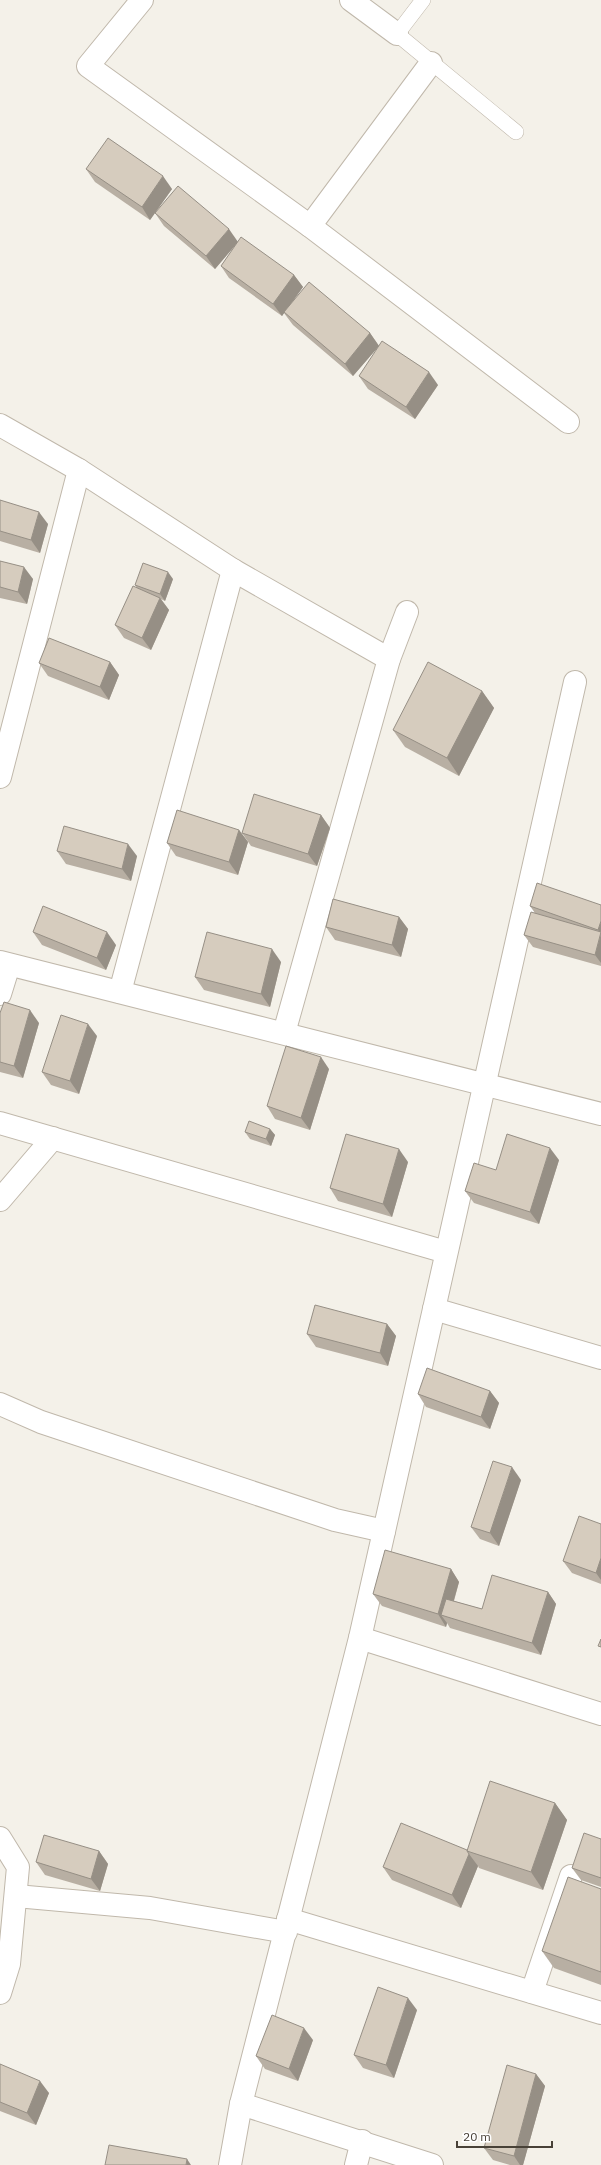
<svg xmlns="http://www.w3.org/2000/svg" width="601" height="2165" font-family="'IBM Plex Sans',sans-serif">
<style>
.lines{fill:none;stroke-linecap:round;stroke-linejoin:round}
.service-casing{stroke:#c0b8ab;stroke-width:16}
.minor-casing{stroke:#c0b8ab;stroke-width:24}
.service{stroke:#fff;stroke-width:15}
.minor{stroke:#fff;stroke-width:22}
.wall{fill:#b8afa3}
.shaded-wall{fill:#968f85}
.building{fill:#d6ccbe;stroke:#968f85}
</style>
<rect width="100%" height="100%" fill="#f4f1e9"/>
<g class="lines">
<defs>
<path id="service" d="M423 0 397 34 516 132"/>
<g id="minor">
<path d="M142 0 88 66 310 226 431 63"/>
<path d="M351 0 397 34"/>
<path d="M310 226 568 422"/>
<path d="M0 425 79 470 233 570 389 659"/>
<path d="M0 777 79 470"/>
<path d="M0 962 601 1114"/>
<path d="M120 992 233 570"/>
<path d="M0 994 9 965"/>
<path d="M284 1033 389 659 407 612"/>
<path d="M0 1123 446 1252"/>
<path d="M0 1200 53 1138"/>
<path d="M434 1309 601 1358"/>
<path d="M0 1404 41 1422 335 1520 384 1531"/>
<path d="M360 1638 601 1714"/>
<path d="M0 1838 18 1867 9 1964 0 1993"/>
<path d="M16 1896 150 1908 286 1932"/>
<path d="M288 1919 601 2013"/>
<path d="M532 1992 571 1876"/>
<path d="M241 2104 432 2165"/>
<path d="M230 2165 241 2104 360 1638 575 682"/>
<path d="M356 2165 362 2141"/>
</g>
</defs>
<use href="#service" class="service-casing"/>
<use href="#minor" class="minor-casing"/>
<use href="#service" class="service"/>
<use href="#minor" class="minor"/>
</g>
<g class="wall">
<path d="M86 169 172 189 150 220 95 182Z"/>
<path d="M155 213 238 242 294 275 303 287 286 311 370 333 379 346 353 376 293 325 284 313 282 316 229 278 221 266 238 242 215 269 164 226Z"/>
<path d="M359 376 438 385 415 419 368 389Z"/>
<path d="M0 500 48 524 40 553 0 541Z"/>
<path d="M0 561 33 579 27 604 0 598Z"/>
<path d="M173 579 165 601 161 599 169 610 151 650 124 638 115 625 137 588 135 585Z"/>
<path d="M110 662 119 675 109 700 48 676 39 663Z"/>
<path d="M482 691 494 708 459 776 405 747 393 730Z"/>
<path d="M321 815 330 828 317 866 251 846 242 833Z"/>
<path d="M239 830 248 842 238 875 176 856 167 843Z"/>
<path d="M57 851 137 856 131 881 66 864Z"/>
<path d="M601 905V966L533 947 524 935 535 913 530 906Z"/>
<path d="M399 917 408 929 401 957 335 940 326 927Z"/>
<path d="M33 932 116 945 106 970 42 945Z"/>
<path d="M281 962 270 1007 204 990 195 977Z"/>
<path d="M0 1013 39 1023 23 1078 0 1072Z"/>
<path d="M97 1036 79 1094 51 1085 42 1072Z"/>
<path d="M329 1069 310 1130 275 1119 267 1106Z"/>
<path d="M270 1129 275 1135 271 1146 250 1139 245 1132Z"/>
<path d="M559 1160 539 1224 474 1203 465 1191 496 1170Z"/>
<path d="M408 1162 392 1217 338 1201 330 1188Z"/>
<path d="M387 1324 396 1336 388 1366 316 1347 307 1334Z"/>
<path d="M490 1391 499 1403 490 1429 426 1407 418 1394Z"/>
<path d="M521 1480 499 1546 480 1539 471 1527Z"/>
<path d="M601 1524V1584L572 1573 563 1561Z"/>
<path d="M451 1569 459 1582 454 1601 482 1609 548 1592 556 1604 541 1655 450 1628 447 1623 446 1627 382 1606 373 1594Z"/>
<path d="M555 1803 567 1820 543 1890 479 1868 478 1866 461 1908 392 1880 383 1867 467 1850Z"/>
<path d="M601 1839V1887L581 1880 572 1868Z"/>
<path d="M99 1851 108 1864 100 1891 45 1875 36 1862Z"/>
<path d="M601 1889V1985L554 1968 542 1951Z"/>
<path d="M417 2010 394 2078 363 2068 354 2055Z"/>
<path d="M313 2040 298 2081 265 2069 256 2056Z"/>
<path d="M0 2064 49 2093 36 2125 0 2111Z"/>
<path d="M536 2074 545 2086 523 2165H510L493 2160 484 2148Z"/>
</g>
<g class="shaded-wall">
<path d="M163 176 172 189 150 220 142 207Z"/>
<path d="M229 229 238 242 215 269 206 256Z"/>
<path d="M294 275 303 287 282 316 273 304Z"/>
<path d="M370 333 379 346 353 376 345 364Z"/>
<path d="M429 372 438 385 415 419 406 407Z"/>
<path d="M39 512 48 524 40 553 31 540Z"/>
<path d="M24 567 33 579 27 604 18 592Z"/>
<path d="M168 572 173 579 165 601 160 594Z"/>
<path d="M160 598 169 610 151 650 142 638Z"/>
<path d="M110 662 119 675 109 700 100 687Z"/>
<path d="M482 691 494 708 459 776 447 758Z"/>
<path d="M321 815 330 828 317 866 308 854Z"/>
<path d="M239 830 248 842 238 875 229 862Z"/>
<path d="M128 844 137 856 131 881 122 869Z"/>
<path d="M399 917 408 929 401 957 392 945Z"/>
<path d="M601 921V963L595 955 601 934 598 930Z"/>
<path d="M107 932 116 945 106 970 97 958Z"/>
<path d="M272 949 281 962 270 1007 261 994Z"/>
<path d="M30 1010 39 1023 23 1078 14 1066Z"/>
<path d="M88 1024 97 1036 79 1094 70 1081Z"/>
<path d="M321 1057 329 1069 310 1130 301 1118Z"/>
<path d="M270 1129 275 1135 271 1146 266 1139Z"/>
<path d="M550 1148 559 1160 539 1224 530 1212Z"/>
<path d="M399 1149 408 1162 392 1217 383 1204Z"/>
<path d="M387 1324 396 1336 388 1366 380 1353Z"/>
<path d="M490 1391 499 1403 490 1429 481 1417Z"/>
<path d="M512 1467 521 1480 499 1546 490 1533Z"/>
<path d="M601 1558V1580L596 1573Z"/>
<path d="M451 1569 459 1582 449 1617 441 1615 447 1623 446 1627 438 1614Z"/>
<path d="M548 1592 556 1604 541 1655 532 1643Z"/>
<path d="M555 1803 567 1820 543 1890 531 1872Z"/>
<path d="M99 1851 108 1864 100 1891 91 1879Z"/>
<path d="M469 1854 478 1866 461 1908 452 1895Z"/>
<path d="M408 1998 417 2010 394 2078 386 2065Z"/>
<path d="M304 2028 313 2040 298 2081 289 2069Z"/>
<path d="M536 2074 545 2086 523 2165H520L514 2156Z"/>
<path d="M40 2081 49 2093 36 2125 27 2113Z"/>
<path d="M187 2159 191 2165H186Z"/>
</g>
<g class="building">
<path d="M108 138 163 176 142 207 86 169Z"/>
<path d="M178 186 229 229 206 256 155 213Z"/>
<path d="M241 237 294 275 273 304 221 266Z"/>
<path d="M309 282 370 333 345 364 284 312Z"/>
<path d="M382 341 429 372 406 407 359 376Z"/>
<path d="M0 500 39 512 31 540 0 531Z"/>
<path d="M0 561 24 567 18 592 0 587Z"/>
<path d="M143 563 168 572 160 594 135 585Z"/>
<path d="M133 586 160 598 142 638 115 625Z"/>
<path d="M49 638 110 662 100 687 39 663Z"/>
<path d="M428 662 482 691 447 758 393 730Z"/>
<path d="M254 794 321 815 308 854 242 833Z"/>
<path d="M177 810 239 830 229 862 167 843Z"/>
<path d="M64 826 128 844 122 869 57 851Z"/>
<path d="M537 883 601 905V921L598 930 530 906Z"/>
<path d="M333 899 399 917 392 945 326 927Z"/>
<path d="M43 906 107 932 97 958 33 932Z"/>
<path d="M531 912 601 932 595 955 524 935Z"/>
<path d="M207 932 272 949 261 994 195 977Z"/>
<path d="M4 1002 30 1010 14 1066 0 1062V1013Z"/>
<path d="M61 1015 88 1024 70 1081 42 1072Z"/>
<path d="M286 1046 321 1057 301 1118 267 1106Z"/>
<path d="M249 1121 270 1129 266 1139 245 1132Z"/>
<path d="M346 1134 399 1149 383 1204 330 1188Z"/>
<path d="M507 1134 550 1148 530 1212 465 1191 474 1163 496 1170Z"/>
<path d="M315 1305 387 1324 380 1353 307 1334Z"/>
<path d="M427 1368 490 1391 481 1417 418 1394Z"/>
<path d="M493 1461 512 1467 490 1533 471 1527Z"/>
<path d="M579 1516 601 1524V1558L596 1573 563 1561Z"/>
<path d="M385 1550 451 1569 438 1614 373 1594Z"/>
<path d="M492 1575 548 1592 532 1643 441 1615 446 1599 482 1609Z"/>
<path d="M601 1639V1647L598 1646Z"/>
<path d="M490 1781 555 1803 531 1872 467 1851Z"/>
<path d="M401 1823 467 1850V1851L469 1854 452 1895 383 1867Z"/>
<path d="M584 1833 601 1839V1878L572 1868Z"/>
<path d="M44 1835 99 1851 91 1879 36 1862Z"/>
<path d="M568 1877 601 1889V1972L542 1951Z"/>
<path d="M378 1987 408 1998 386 2065 354 2055Z"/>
<path d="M272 2015 304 2028 289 2069 256 2056Z"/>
<path d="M0 2064 40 2081 27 2113 0 2102Z"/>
<path d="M507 2065 536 2074 514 2156 484 2148Z"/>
<path d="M109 2145 187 2159 186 2165H105Z"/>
</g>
<path d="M457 2141v6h95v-6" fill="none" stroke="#484137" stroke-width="2"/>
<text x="463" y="2141" font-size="12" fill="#484137" stroke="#ffffff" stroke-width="3" paint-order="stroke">20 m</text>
</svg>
